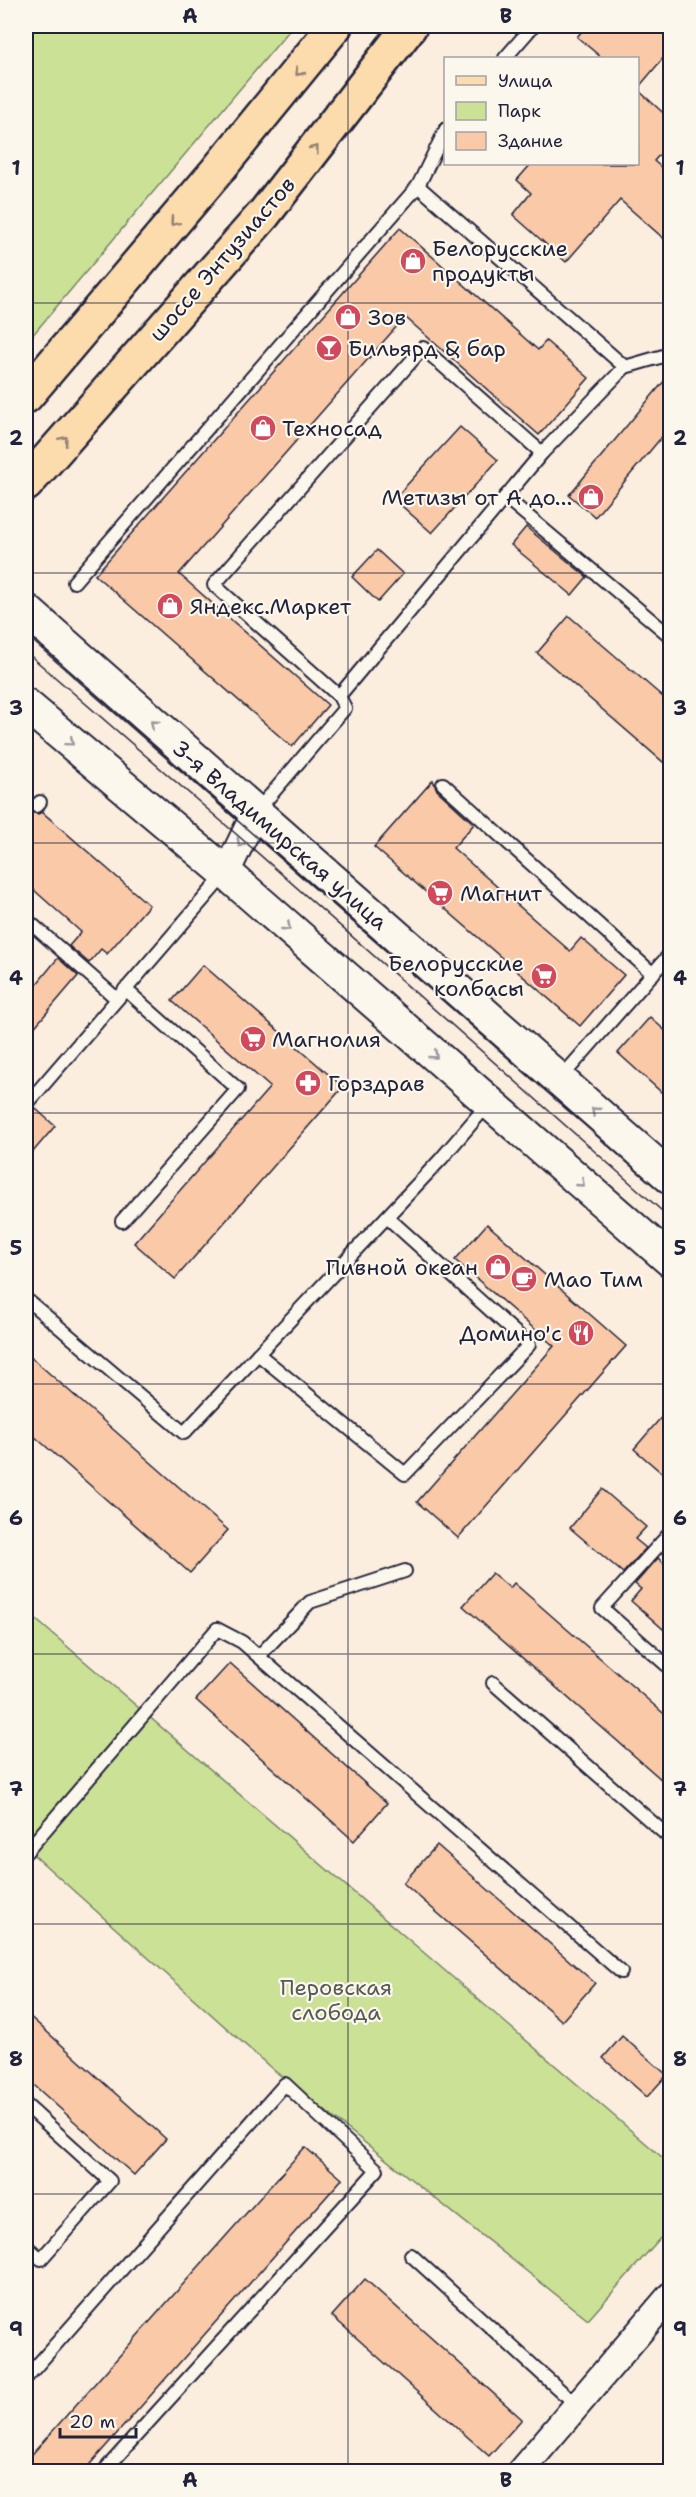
<svg xmlns="http://www.w3.org/2000/svg" width="696" height="2497" font-family="'Shantell Sans',sans-serif">
<style>
.green{fill:#cbe196;stroke:#768268;stroke-width:1.5}
.building{fill:#f9c9a8;stroke:#22223b;stroke-width:1.5}
.lines{fill:none;stroke-linecap:round;stroke-linejoin:round}
.service-casing{stroke:#22223b;stroke-width:16}
.minor-casing{stroke:#22223b;stroke-width:30}
.tertiary-casing{stroke:#22223b;stroke-width:36}
.primary-casing{stroke:#22223b;stroke-width:38}
.service{stroke:#fbf7ec;stroke-width:12}
.minor{stroke:#fbf7ec;stroke-width:26}
.tertiary{stroke:#fbf7ec;stroke-width:32}
.primary{stroke:#fcdcac;stroke-width:33}
.tram{stroke:#22223b;stroke-width:1.5}
.oneway{stroke:#8f7f74}
.oneway2{stroke:#99979c}
.grid{fill:none;stroke:#22223b;stroke-width:1.5;stroke-opacity:0.55}
.labels{text-anchor:middle;dominant-baseline:central;stroke-width:4.5;stroke-linejoin:round;paint-order:stroke}
.poi-label{font-size:22px;fill:#22223b;stroke:#fbf7ec;text-anchor:start}
.street-label{font-size:22px;fill:#22223b;stroke:#fbf7ec}
.park-label{font-size:22px;fill:#555b56;stroke:#fbf7ec}
.neatline{fill:none;stroke:#22223b;stroke-width:2}
.grid-label{font-size:20px;text-anchor:middle;font-weight:bold;fill:#22223b}
</style>
<rect width="100%" height="100%" fill="#fbeede"/>
<filter id="ink" filterUnits="userSpaceOnUse"><feTurbulence type="fractalNoise" baseFrequency=".0167" numOctaves="2"/><feDisplacementMap in="SourceGraphic" scale="12" xChannelSelector="R" yChannelSelector="G"/><feConvolveMatrix kernelMatrix="1 2 1 2 8 2 1 2 1" color-interpolation-filters="sRGB"/></filter>
<g filter="url(#ink)">
<g class="green">
<path d="M26 26H293L26 343Z"/>
<path d="M26 1611 670 2164V2227L588 2320 271 2068 26 1848Z"/>
</g>
<g class="building">
<path d="M586 26H670V50L638 88V58H602L577 37Z"/>
<path d="M638 90 670 119V143L654 161 670 175V244L620 200 566 262 513 215 531 193 517 180 531 164H638Z"/>
<path d="M400 228 538 350 546 341 589 378 539 435 405 317 179 574 328 705 292 747 95 575Z"/>
<path d="M670 374V427L595 517 569 495Z"/>
<path d="M460 427 498 460 432 533 394 499Z"/>
<path d="M526 527 587 577 572 595 511 545Z"/>
<path d="M377 550 403 574 378 602 352 577Z"/>
<path d="M569 616 670 703V768L537 653Z"/>
<path d="M433 780 437 790 474 824 453 848 570 951 581 938 624 975 580 1026 374 847Z"/>
<path d="M26 798 29 801 28 808 31 812 38 814 42 812 149 905 107 954 101 949 89 963 69 946 81 932 26 883Z"/>
<path d="M58 958 78 976 26 1037V997Z"/>
<path d="M203 965 343 1087 175 1279 134 1243 270 1087 172 1001Z"/>
<path d="M650 1017 670 1035V1100L618 1053Z"/>
<path d="M36 1109 55 1126 26 1160V1121Z"/>
<path d="M487 1224 626 1346 458 1538 417 1502 554 1346 455 1260Z"/>
<path d="M26 1353 228 1530 190 1573 26 1429Z"/>
<path d="M670 1407V1480L634 1449Z"/>
<path d="M602 1489 646 1527 635 1539 646 1548 623 1573 570 1528Z"/>
<path d="M658 1558 670 1569V1635L631 1601 641 1589 635 1584Z"/>
<path d="M492 1573 510 1588 514 1583 670 1719V1787L463 1606Z"/>
<path d="M230 1663 387 1803 354 1841 196 1700Z"/>
<path d="M437 1845 595 1983 562 2021 403 1883Z"/>
<path d="M26 2013 166 2139 134 2175 26 2078Z"/>
<path d="M622 2036 667 2075 647 2097 603 2058Z"/>
<path d="M305 2147 342 2179 83 2472H26V2461Z"/>
<path d="M365 2279 522 2419 489 2456 332 2316Z"/>
</g>
<g class="lines">
<defs>
<g id="service">
<path d="M505 58 533 26"/>
<path d="M418 186 446 129"/>
<path d="M505 497 670 636"/>
<path d="M74 582 418 186 625 367"/>
<path d="M339 696 542 453 625 367 670 354"/>
<path d="M443 784 653 974"/>
<path d="M36 806 40 802"/>
<path d="M257 811 345 708 339 696 214 585 423 348 542 453"/>
<path d="M26 919 117 999"/>
<path d="M560 1079 670 954"/>
<path d="M26 1105 226 873"/>
<path d="M122 1221 238 1089 125 989"/>
<path d="M26 1299 184 1433 441 1159 488 1104"/>
<path d="M258 1354 405 1474 529 1345 387 1217"/>
<path d="M670 1533 602 1608 670 1668"/>
<path d="M259 1656 310 1602 405 1571"/>
<path d="M493 1683 670 1838"/>
<path d="M26 1852 217 1629 242 1642 621 1972"/>
<path d="M26 2105 110 2181 41 2259 26 2246"/>
<path d="M411 2255 563 2393 578 2404"/>
<path d="M26 2378 285 2084 377 2170 103 2472"/>
</g>
<g id="minor">
<path d="M226 873 255 813"/>
<path d="M520 2472 670 2296"/>
</g>
<g id="tertiary">
<path d="M26 610 670 1177"/>
<path d="M26 705 226 873 670 1260"/>
</g>
<g id="primary">
<path d="M26 396 216 172 335 26"/>
<path d="M26 484 264 214 410 26"/>
</g>
</defs>
<use href="#service" class="service-casing"/>
<use href="#minor" class="minor-casing"/>
<use href="#tertiary" class="tertiary-casing"/>
<use href="#primary" class="primary-casing"/>
<use href="#service" class="service"/>
<use href="#minor" class="minor"/>
<use href="#tertiary" class="tertiary"/>
<use href="#primary" class="primary"/>
<g class="tram">
<path d="M26 635 670 1200"/>
<path d="M26 652 243 840 670 1218"/>
</g>
</g>
<defs><path id="oneway-chevron" d="M-2-3.5L2.5 0L-2 3.5" fill="none" stroke-width="1.6" stroke-linecap="round" stroke-linejoin="round" transform="scale(1.5)"/></defs>
<g class="oneway">
<use href="#oneway-chevron" transform="translate(299 72) rotate(129)"/>
<use href="#oneway-chevron" transform="translate(315 149) rotate(-52)"/>
<use href="#oneway-chevron" transform="translate(174 222) rotate(131)"/>
<use href="#oneway-chevron" transform="translate(64 440) rotate(-49)"/>
</g>
<g class="oneway2">
<use href="#oneway-chevron" transform="translate(154 724) rotate(-139)"/>
<use href="#oneway-chevron" transform="translate(70 742) rotate(40)"/>
<use href="#oneway-chevron" transform="translate(241 843) rotate(117)"/>
<use href="#oneway-chevron" transform="translate(287 927) rotate(41)"/>
<use href="#oneway-chevron" transform="translate(434 1055) rotate(41)"/>
<use href="#oneway-chevron" transform="translate(595 1111) rotate(-139)"/>
<use href="#oneway-chevron" transform="translate(581 1183) rotate(41)"/>
</g>
</g>
<path class="grid" d="M348 26V2472M26 303H670M26 573H670M26 843H670M26 1113H670M26 1384H670M26 1654H670M26 1924H670M26 2194H670"/>
<defs>
<symbol id="shop-disc" viewBox="-11 -11 22 22"><circle r="9.5" fill="#d1495b" stroke="#fbf7ec"/><path d="M-5-2.5h2.3a2.7 3.5 0 0 1 5.4 0H5L5.5 6h-11ZM-1.5-2.5h3a1.5 2.3 0 0 0-3 0Z" fill="#fff"/></symbol>
<symbol id="bar-disc" viewBox="-11 -11 22 22"><circle r="9.5" fill="#d1495b" stroke="#fbf7ec"/><path d="M-6-5H6L.8 .8V4.5H3.5V6h-7V4.5H-.8V.8Z" fill="#fff"/></symbol>
<symbol id="supermarket-disc" viewBox="-11 -11 22 22"><circle r="9.5" fill="#d1495b" stroke="#fbf7ec"/><path d="M-6-5.5h2.5l.6 2H6L4.5 2H-2.5L-4.4-4H-6ZM-1.5 3.2a1.3 1.3 0 1 0 .1 0ZM3 3.2a1.3 1.3 0 1 0 .1 0Z" fill="#fff"/></symbol>
<symbol id="pharmacy-disc" viewBox="-11 -11 22 22"><circle r="9.5" fill="#d1495b" stroke="#fbf7ec"/><path d="M-2-6h4v4h4v4h-4v4h-4v-4h-4v-4h4Z" fill="#fff"/></symbol>
<symbol id="cafe-disc" viewBox="-11 -11 22 22"><circle r="9.5" fill="#d1495b" stroke="#fbf7ec"/><path d="M-5.5-4.5H6V0H3Q3 3.5 0 3.5H-2.5Q-5.5 3.5-5.5 0ZM3-3.2v2h1.7v-2ZM-6 4.5H4V6H-6Z" fill="#fff"/></symbol>
<symbol id="restaurant-disc" viewBox="-11 -11 22 22"><circle r="9.5" fill="#d1495b" stroke="#fbf7ec"/><path d="M-5-6h1v4h1v-4h1v4h1v-4h1v5L-1.5 .5V6h-2V.5L-5-1ZM5-6V6H3V1.5H1.5Q1.5-4 5-6Z" fill="#fff"/></symbol>
</defs>
<g fill-rule="evenodd">
<use href="#shop-disc" x="398" y="246" width="30" height="30"/>
<use href="#shop-disc" x="333" y="302" width="30" height="30"/>
<use href="#bar-disc" x="314" y="333" width="30" height="30"/>
<use href="#shop-disc" x="248" y="413" width="30" height="30"/>
<use href="#shop-disc" x="576" y="482" width="30" height="30"/>
<use href="#shop-disc" x="155" y="591" width="30" height="30"/>
<use href="#supermarket-disc" x="425" y="878" width="30" height="30"/>
<use href="#supermarket-disc" x="529" y="961" width="30" height="30"/>
<use href="#supermarket-disc" x="238" y="1024" width="30" height="30"/>
<use href="#pharmacy-disc" x="293" y="1068" width="30" height="30"/>
<use href="#shop-disc" x="483" y="1252" width="30" height="30"/>
<use href="#cafe-disc" x="509" y="1264" width="30" height="30"/>
<use href="#restaurant-disc" x="566" y="1318" width="30" height="30"/>
</g>
<g class="labels">
<g class="poi-label">
<text x="432" y="248">Белорусские<tspan x="432" dy="25">продукты</tspan></text>
<text x="368" y="317">Зов</text>
<text x="348" y="348">Бильярд &amp; бар</text>
<text x="282" y="428">Техносад</text>
<text x="572" y="497" text-anchor="end">Метизы от А до…</text>
<text x="190" y="606">Яндекс.Маркет</text>
<text x="460" y="893">Магнит</text>
<text x="524" y="963" text-anchor="end">Белорусские<tspan x="524" dy="25">колбасы</tspan></text>
<text x="272" y="1039">Магнолия</text>
<text x="328" y="1083">Горздрав</text>
<text x="478" y="1267" text-anchor="end">Пивной океан</text>
<text x="544" y="1279">Мао Тим</text>
<text x="562" y="1333" text-anchor="end">Домино'c</text>
</g>
<g class="street-label">
<text transform="translate(222 259) rotate(-49)">шоссе Энтузиастов</text>
<text transform="translate(280 835) rotate(41)">3-я Владимирская улица</text>
</g>
<g class="park-label">
<text x="336" y="1987">Перовская<tspan x="336" dy="25">слобода</tspan></text>
</g>
</g>
<rect width="696" height="2497" fill="none" stroke="#fbf7ec" stroke-width="66"/>
<rect x="444" y="57" width="195" height="108" fill="#fbf7ec" stroke="#a4a2a5" stroke-width="1.5"/>
<rect x="456" y="76" width="30" height="9" fill="#fcdcac" stroke="#a4a2a5" stroke-width="1.5"/>
<text x="498" y="87" font-size="18" fill="#22223b">Улица</text>
<rect x="456" y="102" width="30" height="18" fill="#cbe196" stroke="#a4a2a5" stroke-width="1.5"/>
<text x="498" y="117" font-size="18" fill="#22223b">Парк</text>
<rect x="456" y="132" width="30" height="18" fill="#f9c9a8" stroke="#a4a2a5" stroke-width="1.5"/>
<text x="498" y="147" font-size="18" fill="#22223b">Здание</text>
<path d="M60 2428v9h76v-9" fill="none" stroke="#22223b" stroke-width="3"/>
<text x="69" y="2428" font-size="18" fill="#22223b" stroke="#fbf7ec" stroke-width="4.5" paint-order="stroke">20 m</text>
<rect x="33" y="33" width="630" height="2431" class="neatline"/>
<g class="grid-label">
<text x="190" y="23">A</text>
<text x="506" y="23">B</text>
<text x="16" y="175">1</text>
<text x="680" y="175">1</text>
<text x="16" y="445">2</text>
<text x="680" y="445">2</text>
<text x="16" y="715">3</text>
<text x="680" y="715">3</text>
<text x="16" y="985">4</text>
<text x="680" y="985">4</text>
<text x="16" y="1255">5</text>
<text x="680" y="1255">5</text>
<text x="16" y="1525">6</text>
<text x="680" y="1525">6</text>
<text x="16" y="1796">7</text>
<text x="680" y="1796">7</text>
<text x="16" y="2066">8</text>
<text x="680" y="2066">8</text>
<text x="16" y="2336">9</text>
<text x="680" y="2336">9</text>
<text x="190" y="2487">A</text>
<text x="506" y="2487">B</text>
</g>
</svg>
